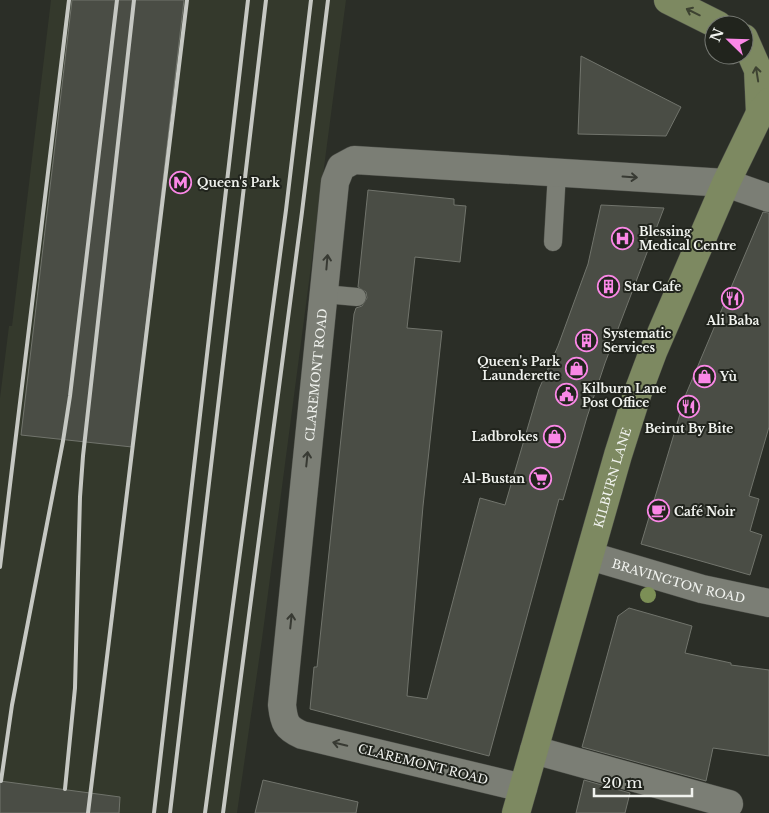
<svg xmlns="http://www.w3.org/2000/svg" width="769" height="813" font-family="'Libre Baskerville',serif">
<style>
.built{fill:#34392c}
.building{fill:#4a4d45;stroke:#71746c}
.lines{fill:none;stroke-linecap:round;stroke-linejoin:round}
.service-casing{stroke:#494b45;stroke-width:19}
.minor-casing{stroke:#494b45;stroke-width:29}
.secondary-casing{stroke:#494b45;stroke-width:29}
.service{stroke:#7b7e75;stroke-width:18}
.minor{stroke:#7b7e75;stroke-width:28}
.secondary{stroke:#7d8961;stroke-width:28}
.rail{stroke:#c6c8c3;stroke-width:4}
.tree{fill:#7c8f56}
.oneway{stroke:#3d4231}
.oneway2{stroke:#383a33}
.labels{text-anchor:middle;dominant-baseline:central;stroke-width:4;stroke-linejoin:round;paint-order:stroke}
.poi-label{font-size:12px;font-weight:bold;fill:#f1f3ef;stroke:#21241d;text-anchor:start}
.street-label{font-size:12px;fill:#f1f3ef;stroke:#21241d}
</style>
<rect width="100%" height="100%" fill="#2b2e27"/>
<path class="built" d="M51 0H346L262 639 237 813H0V398L9 326H12Z"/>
<g class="building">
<path d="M72 0H184L132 447 21 435Z"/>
<path d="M581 56 681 107 666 136 578 134Z"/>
<path d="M368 190 454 199V205L466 206 460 262 415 257 407 328 442 331 423 506 407 696 427 699 480 498 505 505 539 389 558 346 588 264 601 205 664 208 605 363 587 417 563 500 559 499 489 756 310 709 314 667H317L354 314 356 308 362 306 367 298 366 292 358 287Z"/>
<path d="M763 212 769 213V427L749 496 759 499 750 531 762 535 750 575 641 544 686 394Z"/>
<path d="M629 608 692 626 685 653 731 663V665L769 670V756L713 748 706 781 582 747 618 616Z"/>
<path d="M263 780 358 802 356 813H255Z"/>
<path d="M584 780 630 793 625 813H576Z"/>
<path d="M0 781 120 797 119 813H0Z"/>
</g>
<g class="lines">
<defs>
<g id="service">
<path d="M553 242 557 172"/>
<path d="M324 294 357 297"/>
</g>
<g id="minor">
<path id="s1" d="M590 556 702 589 769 603"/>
<path d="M534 750 729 804"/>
<path id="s2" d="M523 788 302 735C286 728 284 723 282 705L335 182 341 167 354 160 726 183 769 198"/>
</g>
<g id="secondary">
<path d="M668 0 718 25"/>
<path d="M744 38 758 70 760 113"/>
<path id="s3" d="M516 813 618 455 638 392 653 352 726 183 760 113 769 102"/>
</g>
</defs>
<use href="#service" class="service-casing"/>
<use href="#minor" class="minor-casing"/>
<use href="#secondary" class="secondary-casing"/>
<use href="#service" class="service"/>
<use href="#minor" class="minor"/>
<use href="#secondary" class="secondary"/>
<g class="rail">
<path d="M0 567 69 0"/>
<path d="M1 781 12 705 63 441 70 396 117 0"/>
<path d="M65 789 75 688 80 497 83 456 134 0"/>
<path d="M88 813 187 0"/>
<path d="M154 813 248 0"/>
<path d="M170 813 266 0"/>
<path d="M205 813 286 210 311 0"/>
<path d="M223 813 302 212 328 0"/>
</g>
</g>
<circle class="tree" cx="648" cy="595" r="8"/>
<defs><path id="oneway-shaft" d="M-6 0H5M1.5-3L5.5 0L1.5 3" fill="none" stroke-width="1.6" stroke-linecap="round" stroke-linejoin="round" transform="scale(1.25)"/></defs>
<g class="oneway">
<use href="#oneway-shaft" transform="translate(693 12) rotate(-154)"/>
<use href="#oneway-shaft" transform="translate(757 74) rotate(-99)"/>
</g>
<g class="oneway2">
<use href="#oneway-shaft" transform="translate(630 177) rotate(4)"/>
<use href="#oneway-shaft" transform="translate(327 262) rotate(-85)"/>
<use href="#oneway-shaft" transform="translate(307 459) rotate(-84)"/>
<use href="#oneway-shaft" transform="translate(291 621) rotate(-84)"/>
<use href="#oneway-shaft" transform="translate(340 744) rotate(-166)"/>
</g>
<defs>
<symbol id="metro-ring" viewBox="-11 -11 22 22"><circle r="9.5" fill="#21241d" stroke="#fa87e6" stroke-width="1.5"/><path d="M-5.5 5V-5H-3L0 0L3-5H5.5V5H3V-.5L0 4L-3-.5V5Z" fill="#fa87e6"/></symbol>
<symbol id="hospital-ring" viewBox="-11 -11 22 22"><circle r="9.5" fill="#21241d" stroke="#fa87e6" stroke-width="1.5"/><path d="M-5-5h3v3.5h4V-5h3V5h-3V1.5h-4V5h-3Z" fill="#fa87e6"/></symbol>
<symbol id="building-ring" viewBox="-11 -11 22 22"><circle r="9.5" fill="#21241d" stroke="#fa87e6" stroke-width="1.5"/><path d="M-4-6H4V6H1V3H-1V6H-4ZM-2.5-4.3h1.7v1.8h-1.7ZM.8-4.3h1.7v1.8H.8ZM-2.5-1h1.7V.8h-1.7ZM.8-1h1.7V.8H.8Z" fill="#fa87e6"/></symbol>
<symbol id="restaurant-ring" viewBox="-11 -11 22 22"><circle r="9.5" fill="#21241d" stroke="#fa87e6" stroke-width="1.5"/><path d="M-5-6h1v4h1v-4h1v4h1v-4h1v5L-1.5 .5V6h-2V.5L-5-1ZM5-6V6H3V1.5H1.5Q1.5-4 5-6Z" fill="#fa87e6"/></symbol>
<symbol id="shop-ring" viewBox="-11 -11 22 22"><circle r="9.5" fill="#21241d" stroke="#fa87e6" stroke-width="1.5"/><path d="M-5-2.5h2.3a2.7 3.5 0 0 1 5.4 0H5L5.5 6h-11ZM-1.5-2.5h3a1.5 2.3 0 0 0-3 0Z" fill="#fa87e6"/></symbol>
<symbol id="civic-ring" viewBox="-11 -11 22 22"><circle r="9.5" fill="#21241d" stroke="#fa87e6" stroke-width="1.5"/><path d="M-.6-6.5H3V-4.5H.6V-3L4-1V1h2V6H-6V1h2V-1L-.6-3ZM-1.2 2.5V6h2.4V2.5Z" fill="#fa87e6"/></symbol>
<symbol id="supermarket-ring" viewBox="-11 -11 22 22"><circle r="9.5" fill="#21241d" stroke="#fa87e6" stroke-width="1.5"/><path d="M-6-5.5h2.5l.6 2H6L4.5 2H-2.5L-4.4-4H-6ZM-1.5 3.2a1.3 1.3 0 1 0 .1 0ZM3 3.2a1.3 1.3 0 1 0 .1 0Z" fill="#fa87e6"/></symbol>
<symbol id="cafe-ring" viewBox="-11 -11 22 22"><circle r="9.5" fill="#21241d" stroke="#fa87e6" stroke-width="1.5"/><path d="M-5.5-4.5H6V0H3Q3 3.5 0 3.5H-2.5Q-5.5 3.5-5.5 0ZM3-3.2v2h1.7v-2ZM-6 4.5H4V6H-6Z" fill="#fa87e6"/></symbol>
</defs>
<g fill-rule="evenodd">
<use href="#metro-ring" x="168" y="170" width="25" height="25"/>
<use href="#hospital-ring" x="610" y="226" width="25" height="25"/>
<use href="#building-ring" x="596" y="274" width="25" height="25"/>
<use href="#restaurant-ring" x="720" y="286" width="25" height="25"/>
<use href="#building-ring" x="574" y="328" width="25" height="25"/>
<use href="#shop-ring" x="564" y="356" width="25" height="25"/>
<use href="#shop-ring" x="692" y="364" width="25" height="25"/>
<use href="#civic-ring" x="554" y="382" width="25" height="25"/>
<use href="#restaurant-ring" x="676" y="394" width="25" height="25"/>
<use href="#shop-ring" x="542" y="424" width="25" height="25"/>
<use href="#supermarket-ring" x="528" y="466" width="25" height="25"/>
<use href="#cafe-ring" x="646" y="498" width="25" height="25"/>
</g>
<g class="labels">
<g class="poi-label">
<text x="197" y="182">Queen's Park</text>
<text x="639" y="231">Blessing<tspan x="639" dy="14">Medical Centre</tspan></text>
<text x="624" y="286">Star Cafe</text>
<text x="733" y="320" text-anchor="middle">Ali Baba</text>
<text x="603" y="333">Systematic<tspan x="603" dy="14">Services</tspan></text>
<text x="560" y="361" text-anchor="end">Queen's Park<tspan x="560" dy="14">Launderette</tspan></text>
<text x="720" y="376">Yù</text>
<text x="582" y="388">Kilburn Lane<tspan x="582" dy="14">Post Office</tspan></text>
<text x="689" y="428" text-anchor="middle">Beirut By Bite</text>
<text x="538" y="436" text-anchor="end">Ladbrokes</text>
<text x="525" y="478" text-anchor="end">Al-Bustan</text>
<text x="674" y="511">Café Noir</text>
</g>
<g class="street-label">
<text stroke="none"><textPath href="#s2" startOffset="598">CLAREMONT ROAD</textPath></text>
<text stroke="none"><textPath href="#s3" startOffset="349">KILBURN LANE</textPath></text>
<text stroke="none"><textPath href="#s1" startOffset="92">BRAVINGTON ROAD</textPath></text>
<text transform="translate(423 764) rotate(14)">CLAREMONT ROAD</text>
</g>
</g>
<g transform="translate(729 40) rotate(293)"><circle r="24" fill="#21241d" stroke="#747771"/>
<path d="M0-4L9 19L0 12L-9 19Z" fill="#fa87e6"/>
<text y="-8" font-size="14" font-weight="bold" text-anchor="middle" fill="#f1f3ef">N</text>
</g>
<path d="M594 788v8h98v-8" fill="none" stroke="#f1f3ef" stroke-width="2.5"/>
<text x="602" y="788" font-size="15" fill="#f1f3ef" stroke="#21241d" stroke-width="4" paint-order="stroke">20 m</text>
</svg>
